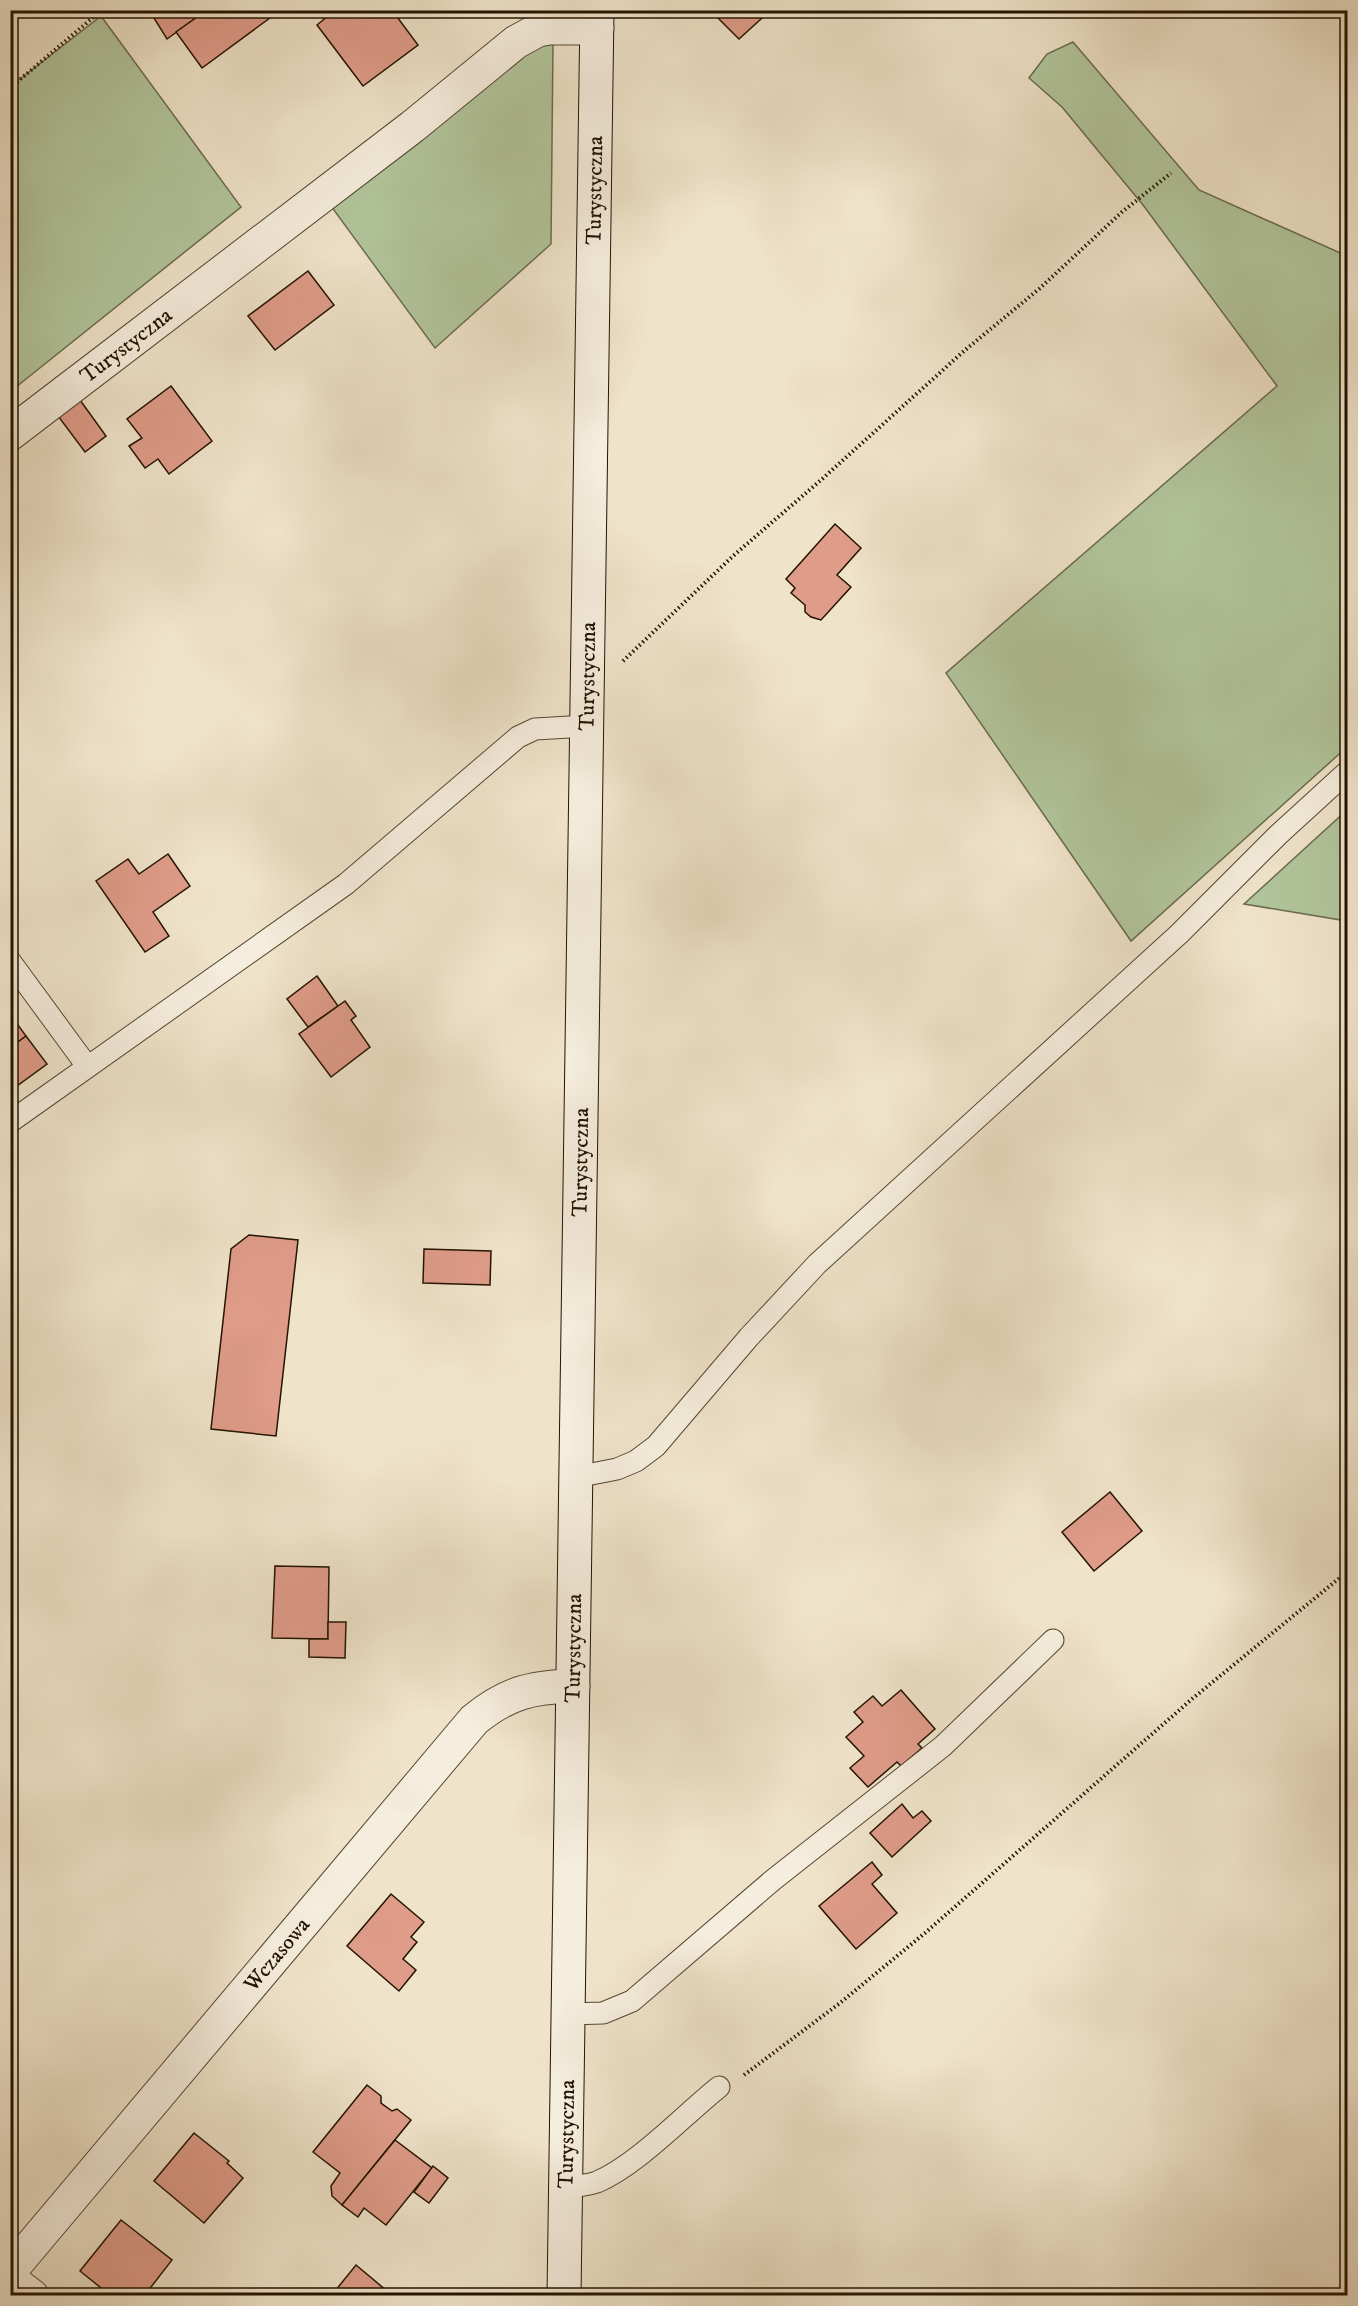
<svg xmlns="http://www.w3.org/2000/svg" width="1358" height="2306" font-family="'IM FELL DW Pica',serif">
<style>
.green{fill:#b2c59c;stroke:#6a6c4e;stroke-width:1.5}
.building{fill:#df9c89;stroke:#231300;stroke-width:1.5}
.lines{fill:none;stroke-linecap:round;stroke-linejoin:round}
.lane-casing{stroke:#564732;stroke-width:23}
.street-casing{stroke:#564732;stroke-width:35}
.secondary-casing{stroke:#231300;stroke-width:35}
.path{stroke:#231300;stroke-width:4;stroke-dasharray:1.5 3;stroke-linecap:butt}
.lane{stroke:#f5eddd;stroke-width:21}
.street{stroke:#f5eddd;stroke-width:33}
.secondary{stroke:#f5eddd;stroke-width:33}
.labels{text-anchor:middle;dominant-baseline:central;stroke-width:6;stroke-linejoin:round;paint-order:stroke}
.street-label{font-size:22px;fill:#231300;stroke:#f5eddd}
</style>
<rect width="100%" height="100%" fill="#efe3ca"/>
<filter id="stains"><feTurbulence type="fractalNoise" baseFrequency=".00333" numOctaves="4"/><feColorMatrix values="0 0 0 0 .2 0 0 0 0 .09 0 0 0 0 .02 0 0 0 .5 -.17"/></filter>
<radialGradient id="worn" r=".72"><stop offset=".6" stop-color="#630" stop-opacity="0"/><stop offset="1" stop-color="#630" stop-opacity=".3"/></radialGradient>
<g class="green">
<path d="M101 16 241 207 11 391V86Z"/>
<path d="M553 42 551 244 435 348 328 202 521 51Z"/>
<path d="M1073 42 1199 190 1347 256V747L1131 941 946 673 1277 386 1143 205 1062 107 1029 78 1047 54Z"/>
<path d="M1347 810V921L1244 904Z"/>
</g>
<g class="building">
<path d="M149 10H207L167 39Z"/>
<path d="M207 10H277L278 12 202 68 176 32Z"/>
<path d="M335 10H392L418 45 363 86 317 25Z"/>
<path d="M710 10H771L739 39Z"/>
<path d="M308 271 334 305 275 350 248 316Z"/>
<path d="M171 386 212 441 169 474 158 459 145 468 129 446 142 438 127 419Z"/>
<path d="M80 400 106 436 85 452 58 416Z"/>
<path d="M835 524 861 548 837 575 851 587 821 620 811 617 805 612V605L791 593 795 588 786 579Z"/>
<path d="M168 854 190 886 153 912 169 936 145 952 96 881 128 859 139 874Z"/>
<path d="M317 976 338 1006 308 1027 287 999Z"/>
<path d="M345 1001 356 1016 351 1020 370 1047 331 1077 299 1034Z"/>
<path d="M10 1014 26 1036 10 1048Z"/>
<path d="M26 1036 47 1064 10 1091V1048Z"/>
<path d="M249 1235 298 1240 276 1436 211 1429 231 1249Z"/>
<path d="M424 1249 491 1251 490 1285 423 1283Z"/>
<path d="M1110 1492 1142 1531 1094 1571 1062 1532Z"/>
<path d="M275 1566 329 1567 328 1639 272 1638Z"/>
<path d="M328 1622H346L345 1658 309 1657V1639H328Z"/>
<path d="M901 1690 935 1729 918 1744 922 1748 901 1766 897 1762 868 1787 850 1768 864 1756 846 1737 863 1722 854 1712 873 1696 882 1706Z"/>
<path d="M902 1804 913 1818 922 1811 931 1821 892 1857 870 1833Z"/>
<path d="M872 1862 882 1875 872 1884 897 1913 856 1949 819 1906Z"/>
<path d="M391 1894 424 1922 411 1937 417 1942 403 1959 416 1970 399 1991 347 1946Z"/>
<path d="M367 2085 381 2096V2103L392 2111 397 2109 411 2120 342 2205 332 2196 331 2186 340 2173 313 2152Z"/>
<path d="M194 2133 229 2161 227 2163 243 2178 204 2223 154 2181Z"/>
<path d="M395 2140 432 2168 386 2225 364 2208 358 2217 342 2205Z"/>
<path d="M433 2166 448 2178 429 2203 414 2192Z"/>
<path d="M121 2220 172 2260 144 2296H111L80 2271Z"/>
<path d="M356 2265 393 2296H331Z"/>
</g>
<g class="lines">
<defs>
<g id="lane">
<path d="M10 961 87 1066"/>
<path d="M10 1122 346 884 518 737 535 729 587 726"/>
<path d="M576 1477 617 1469 636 1461 656 1446 749 1337 817 1264 1179 934 1278 835 1348 771"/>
<path d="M568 2014 603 2013 632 2001 773 1880 943 1746 1053 1640"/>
<path d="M564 2186C576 2186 586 2186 597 2182 637 2165 684 2115 719 2087"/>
</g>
<g id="street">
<path id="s1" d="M10 434 412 127 516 42 538 30 549 28H597"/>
<path id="s2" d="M10 2271 474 1720C507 1693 531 1687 573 1686"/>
<path d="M10 2279 32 2296"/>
</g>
<g id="secondary">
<path id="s3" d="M564 2296 597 10"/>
</g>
</defs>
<use href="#lane" class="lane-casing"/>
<use href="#street" class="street-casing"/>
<use href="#secondary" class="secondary-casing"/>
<g class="path">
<path d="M10 88 102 10"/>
<path d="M623 661 733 556 821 480 964 351 1039 289 1122 212 1171 173"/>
<path d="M744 2075 840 2003 925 1933 1192 1699 1348 1571"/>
</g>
<use href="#lane" class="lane"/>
<use href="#street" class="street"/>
<use href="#secondary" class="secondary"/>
</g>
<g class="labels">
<g class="street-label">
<text stroke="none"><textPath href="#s3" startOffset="2106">Turystyczna</textPath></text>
<text stroke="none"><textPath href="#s1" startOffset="146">Turystyczna</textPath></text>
<text stroke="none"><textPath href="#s3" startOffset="1620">Turystyczna</textPath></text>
<text stroke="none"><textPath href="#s3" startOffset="1134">Turystyczna</textPath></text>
<text stroke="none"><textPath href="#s3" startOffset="648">Turystyczna</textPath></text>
<text stroke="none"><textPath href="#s2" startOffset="414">Wczasowa</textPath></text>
<text stroke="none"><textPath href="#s3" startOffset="162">Turystyczna</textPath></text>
</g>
</g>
<rect width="1358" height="2306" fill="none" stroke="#efe3ca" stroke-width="36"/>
<rect x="12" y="12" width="1334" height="2282" fill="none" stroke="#231300" stroke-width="3"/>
<rect x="18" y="18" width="1322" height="2270" fill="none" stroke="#231300" stroke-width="1.5"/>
<rect width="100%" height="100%" filter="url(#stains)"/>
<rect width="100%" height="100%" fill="url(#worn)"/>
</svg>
